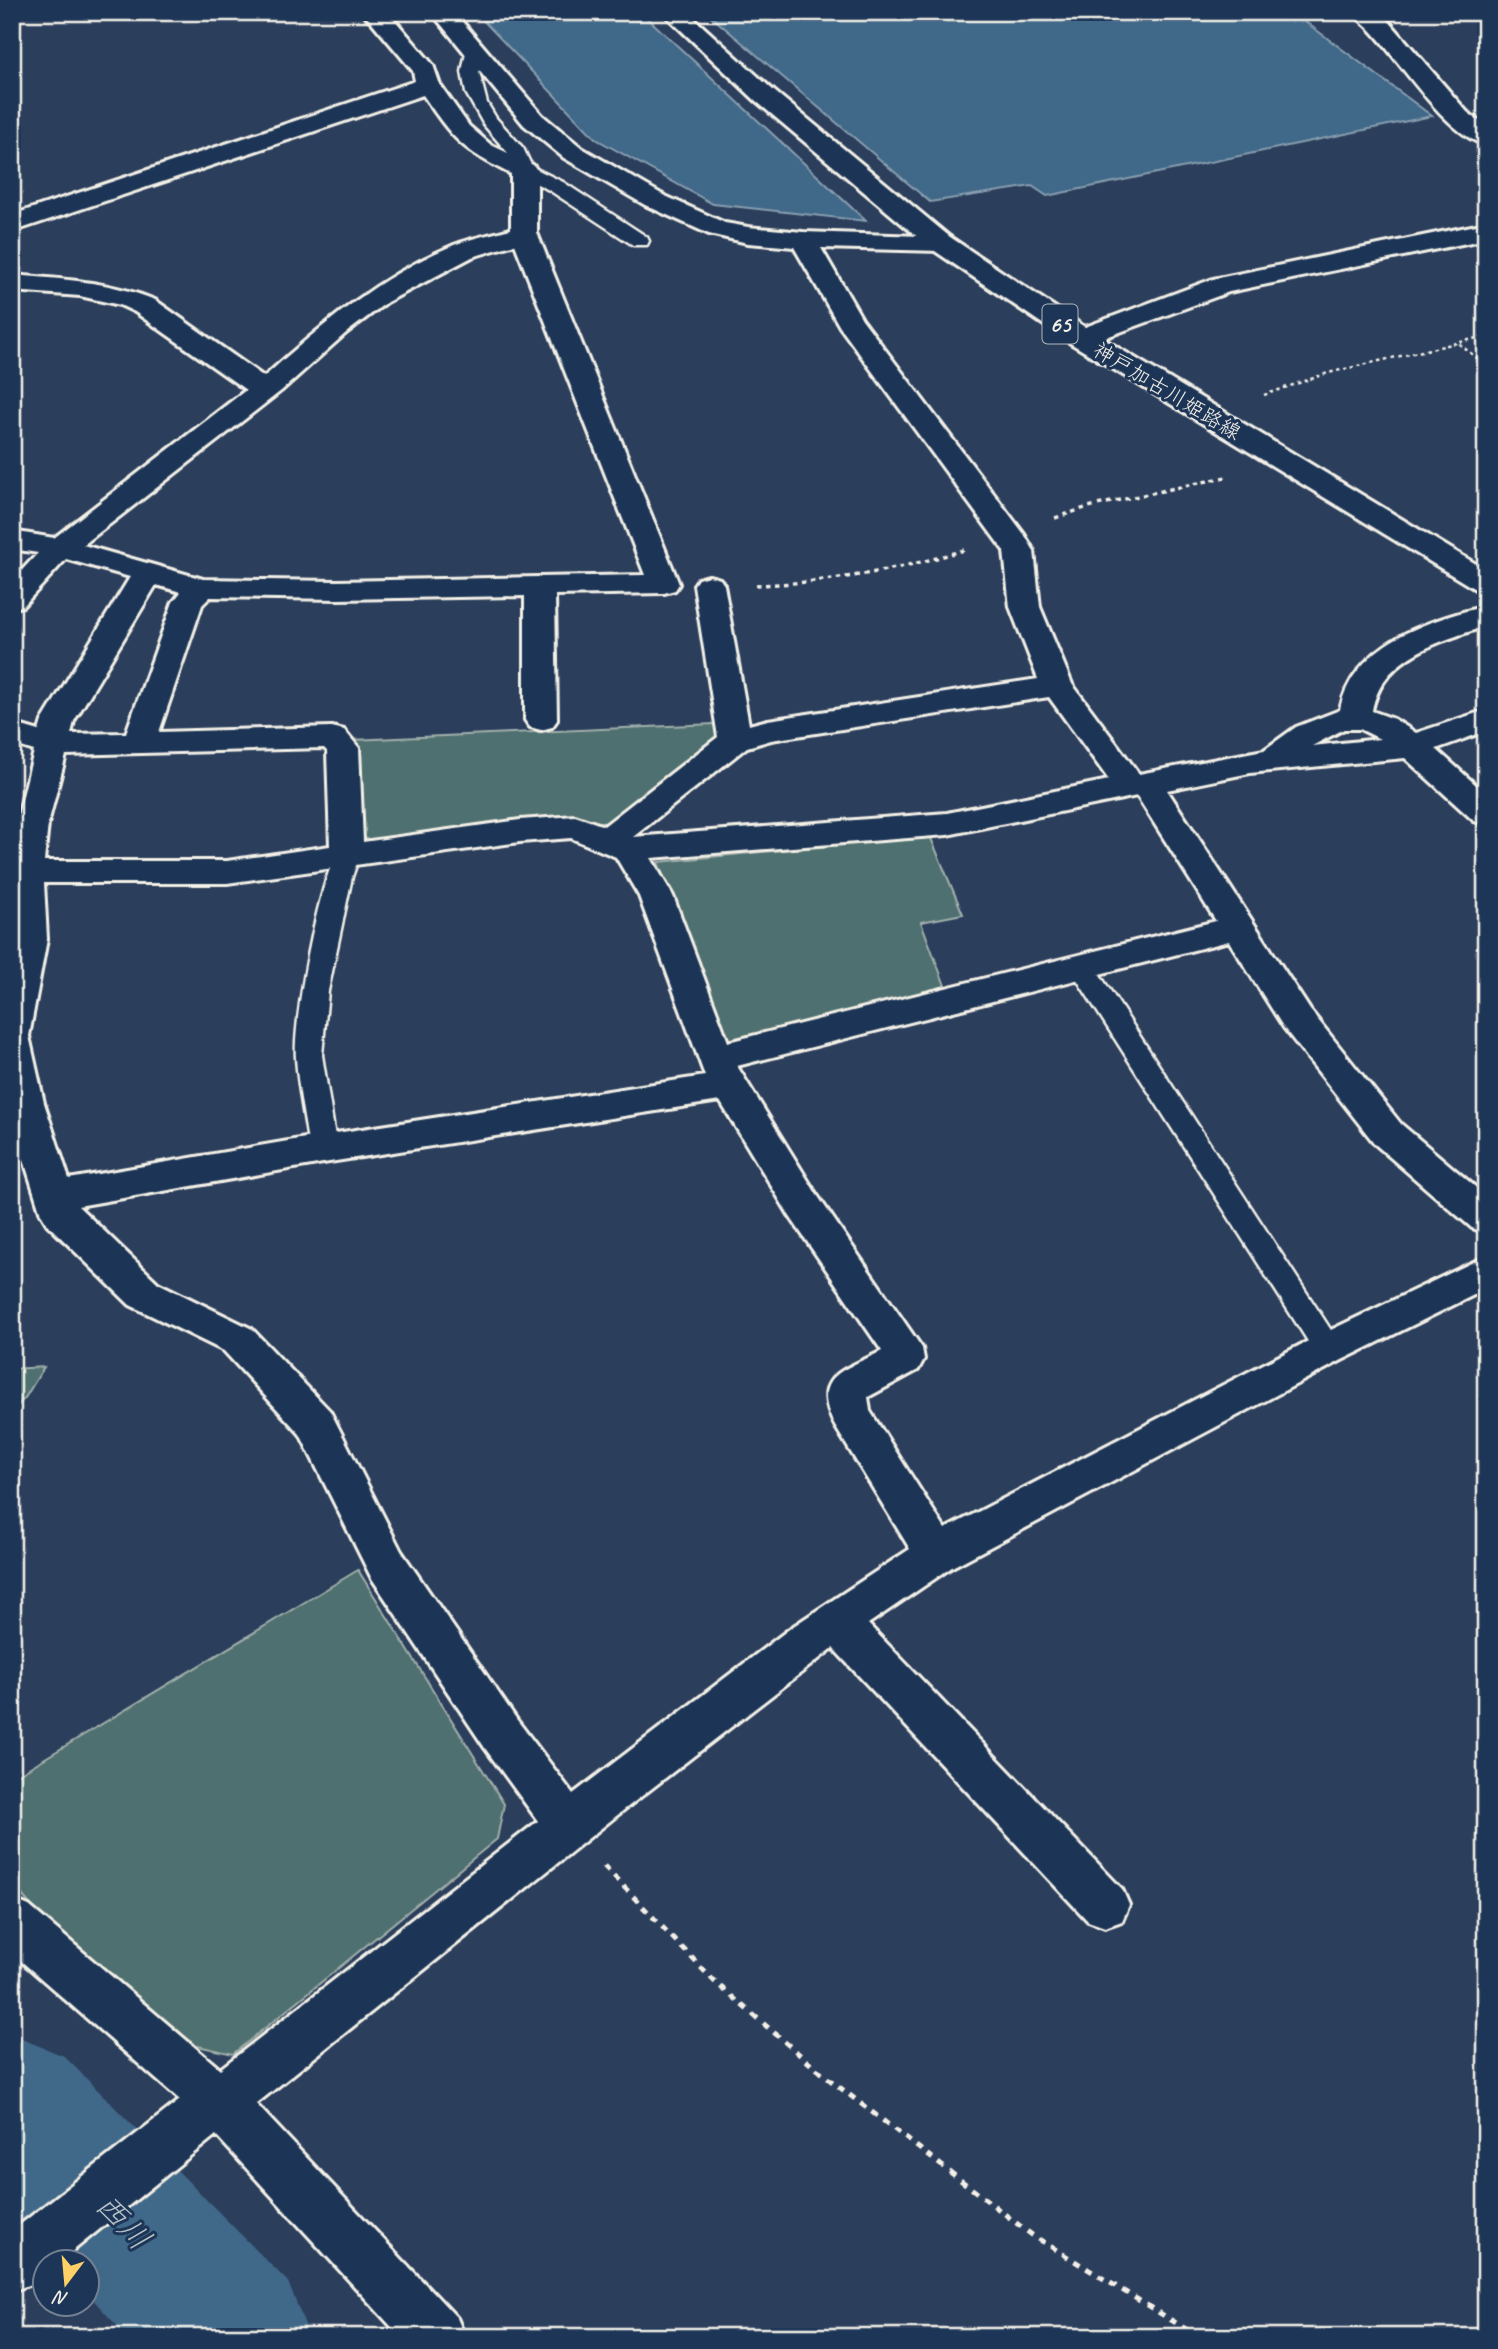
<svg xmlns="http://www.w3.org/2000/svg" width="1498" height="2349" font-family="Caveat,'Klee One',sans-serif">
<style>
.green{fill:#50706f;stroke:#a2b0ac;stroke-width:2}
.water{fill:#416889;stroke:#899faf;stroke-width:2}
.lines{fill:none;stroke-linecap:round;stroke-linejoin:round}
.river{fill:#416889;fill-rule:evenodd}
.service-casing{stroke:#f4f1e8;stroke-width:5}
.minor-casing{stroke:#f4f1e8;stroke-width:6}
.primary-casing{stroke:#f4f1e8;stroke-width:6}
.path-far2{stroke:#f4f1e8;stroke-width:2.5;stroke-dasharray:3.5 3.5;stroke-linecap:butt}
.path-far1{stroke:#f4f1e8;stroke-width:3.5;stroke-dasharray:4.5 4.5;stroke-linecap:butt}
.path{stroke:#f4f1e8;stroke-width:5;stroke-dasharray:7 7;stroke-linecap:butt}
.service{fill:#1d3557;fill-rule:evenodd}
.minor{fill:#1d3557;fill-rule:evenodd}
.primary{fill:#1d3557;fill-rule:evenodd}
.labels{text-anchor:middle;dominant-baseline:central;stroke-width:6;stroke-linejoin:round;paint-order:stroke}
.far-street-label{font-size:21px;fill:#f4f1e8;stroke:#1d3557}
.shield{fill:#1d3557;stroke:#b4b9bc;stroke-width:2}
.shield-label{font-size:23px;font-weight:bold;fill:#f4f1e8}
.near-water-label{font-size:32px;font-style:italic;fill:#b5c1c7;stroke:#1d3557}
</style>
<rect width="100%" height="100%" fill="#2b3e5c"/>
<filter id="ink" filterUnits="userSpaceOnUse"><feTurbulence type="fractalNoise" baseFrequency=".0143" numOctaves="2"/><feDisplacementMap in="SourceGraphic" scale="14" xChannelSelector="R" yChannelSelector="G"/><feConvolveMatrix kernelMatrix="1 2 1 2 8 2 1 2 1" color-interpolation-filters="sRGB"/></filter>
<g filter="url(#ink)">
<g class="green">
<path d="M714 724 719 742 612 821 604 823 583 818 525 822 360 847 352 740Z"/>
<path d="M930 836 963 914 921 922 947 991 732 1044 723 1037 658 862Z"/>
<path d="M44 1367 25 1398 12 1412V1369Z"/>
<path d="M358 1570 504 1804 497 1839 233 2054 180 2042 37 1912 12 1884V1778Z"/>
</g>
<g class="water">
<path d="M475 12H641L866 221 713 204 596 139Z"/>
<path d="M706 12H1292L1432 116 1047 196 1032 186 930 202Z"/>
</g>
<g class="lines">
<path class="river" d="M12 2035 64 2056 288 2282 310 2337H127L88 2294V2262H57L12 2213Z"/>
<defs>
<g id="service">
<path d="M473 46 482 51 479 72 487 103 496 118 523 148 532 167 563 182 647 237 649 241 647 245H633L549 190 518 174 508 153 484 125 466 93 462 72 467 47Z"/>
<path d="M347 849 356 851 359 857 352 877 328 991 322 1055 337 1149 333 1156 323 1159 313 1156 309 1149C305 1119 298 1088 296 1058 293 1020 319 882 338 851Z"/>
<path d="M1082 958 1091 961 1338 1341 1343 1349 1338 1357 1328 1361 1318 1357 1069 967 1073 961Z"/>
</g>
<g id="minor">
<path d="M360 12H388L433 65 440 85 469 126 491 145 533 165 537 170V233L679 584 675 590 664 593 555 595 557 720 552 727 541 730 530 727 525 720V596L338 599 210 597 202 605 159 732 332 727 344 730 359 748 363 842 520 820 575 816 604 826 718 737 694 585 698 579 709 576 720 579 724 585 749 725 768 720 1038 679 1010 607 1004 551 840 327 794 247 748 243 709 234 645 205 564 158 524 125 431 12H454L542 115 582 148 663 195 725 223 748 227 803 232 950 237 954 243 950 249 941 251 821 248 862 319 1024 534 1034 551 1040 607 1072 684 1139 774 1264 750 1296 727 1340 710C1353 644 1428 620 1486 606V626C1439 642 1382 656 1372 711L1394 719 1416 733 1486 710V731L1436 749 1486 794V824L1474 821 1405 758 1250 773 1167 790 1310 1010 1401 1124 1486 1196V1233L1472 1228 1375 1144 1284 1028 1229 941 737 1066 817 1195 922 1348 924 1359 918 1370 868 1397 870 1411 945 1529 1314 1338 1486 1256V1289L1342 1360 952 1567 868 1624 1122 1889 1129 1905 1122 1921 1105 1927 1088 1921 833 1648 625 1809 256 2104 457 2318 465 2337H401L216 2135 59 2262H46V2272L31 2284 12 2291V2231L180 2100 12 1953V1899L29 1906 220 2069 538 1821 485 1748 371 1577 300 1434 224 1351 130 1305 47 1224 41 1214 12 1122V841L34 751 12 744V723L39 731 42 721 130 577 66 559 23 606 12 608V581L38 553 12 549V531L54 538 246 390 135 312 120 305 80 296 12 291V275C61 279 109 281 155 300L264 377C322 325 381 275 454 245 472 238 492 234 511 229V174C461 149 454 140 423 95L12 232V215L415 81 413 71 371 21ZM515 244 645 575 338 581 203 579 83 545 281 391 346 333 387 302 472 257ZM156 585 181 592 173 602 126 733 71 734 74 721ZM1049 697 1109 780 947 813 633 837 747 747 771 740ZM1344 729H1360L1380 739 1312 746ZM324 748 327 751 330 846 227 861H44L48 824 66 755ZM1137 796 1216 921 728 1042 673 896 651 858 947 835ZM571 838 616 857 639 896 705 1076 323 1135 69 1179 44 1103 29 1036 47 939 44 883H227L520 842ZM720 1101 789 1215 882 1351C844 1371 809 1375 835 1426L910 1549 792 1627 573 1794 517 1720 401 1551 330 1411 252 1329 158 1283 78 1206 323 1163Z"/>
<path d="M1353 12H1379L1387 19 1467 112 1486 126V145C1447 136 1400 61 1372 31 1366 24 1358 20 1353 12Z"/>
<path d="M1486 223V239L1229 292 1082 346 1072 344 1068 338 1072 332 1213 279Z"/>
</g>
<path id="primary" d="M662 12H687L774 91 950 237 1092 332 1486 570V592L1475 589 1072 344 932 249 756 101Z"/>
</defs>
<use href="#service" class="service-casing"/>
<use href="#minor" class="minor-casing"/>
<use href="#primary" class="primary-casing"/>
<g class="path-far2">
<path d="M1459 344 1486 365"/>
<path d="M1264 395 1328 373 1486 336"/>
</g>
<g class="path-far1">
<path d="M1055 518 1088 507 1226 477"/>
<path d="M756 585C827 583 896 571 964 550"/>
</g>
<path class="path" d="M604 1866 715 1982 821 2073 1032 2235 1194 2334"/>
<use href="#service" class="service"/>
<use href="#minor" class="minor"/>
<use href="#primary" class="primary"/>
</g>
</g>
<g class="labels">
<g class="far-street-label">
<text transform="translate(1167 391) rotate(31)">神戸加古川姫路線</text>
</g>
<rect class="shield" x="1042.5" y="304.5" width="35" height="39" rx="5"/>
<g class="shield-label">
<text x="1060" y="324">65</text>
</g>
<g class="near-water-label">
<text transform="translate(123 2222) rotate(46)">西川</text>
</g>
</g>
<rect width="1498" height="2349" fill="none" stroke="#1d3557" stroke-width="42"/>
<rect x="21" y="21" width="1456" height="2307" fill="none" stroke="#f4f1e8" stroke-width="2.5" filter="url(#ink)"/>
<g transform="translate(66 2283) rotate(196)"><circle r="33" fill="#1d3557" stroke="#738091" stroke-width="2"/>
<path d="M0-5L12 26L0 18L-12 26Z" fill="#ffd166"/>
<text y="-10" font-size="19" font-weight="bold" text-anchor="middle" fill="#f4f1e8">N</text>
</g>
</svg>
